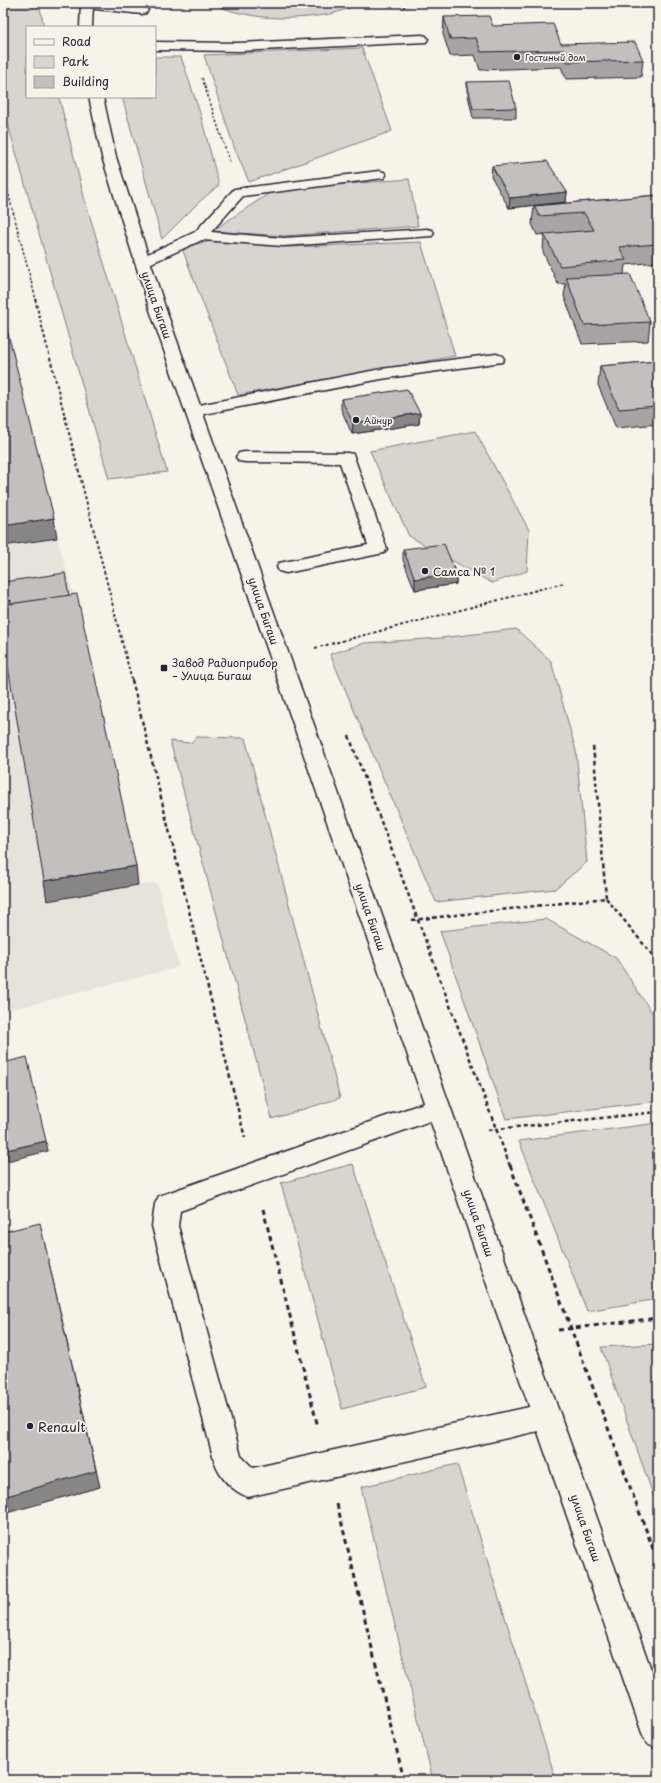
<svg xmlns="http://www.w3.org/2000/svg" width="661" height="1783" font-family="'Playpen Sans',sans-serif">
<style>
.built{fill:#e7e3db}
.green{fill:#d8d5cf;stroke:#7d7c85}
.lines{fill:none;stroke-linecap:round;stroke-linejoin:round}
.lane-casing{stroke:#22223b;stroke-width:3}
.primary-casing{stroke:#22223b;stroke-width:3}
.path-far3{stroke:#22223b;stroke-width:1.5;stroke-dasharray:2.5 2;stroke-linecap:butt}
.path-far2{stroke:#22223b;stroke-width:2;stroke-dasharray:3 2.5;stroke-linecap:butt}
.path-far1{stroke:#22223b;stroke-width:2.5;stroke-dasharray:4 3;stroke-linecap:butt}
.path{stroke:#22223b;stroke-width:3;stroke-dasharray:5 4;stroke-linecap:butt}
.lane{fill:#f7f3e8;fill-rule:evenodd}
.primary{fill:#f7f3e8;fill-rule:evenodd}
.wall{fill:#a7a4a3;stroke:#22223b}
.shaded-wall{fill:#888684;stroke:#22223b}
.building{fill:#c2bfbd;stroke:#22223b}
.poi-dot{fill:#22223b;stroke:#f7f3e8;stroke-width:1.5}
.labels{text-anchor:middle;dominant-baseline:central;stroke-width:3.5;stroke-linejoin:round;paint-order:stroke}
.far-poi-label{font-size:9px;fill:#22223b;stroke:#f7f3e8;text-anchor:start}
.street-label{font-size:11px;fill:#22223b;stroke:#f7f3e8}
.poi-label{font-size:11px;fill:#22223b;stroke:#f7f3e8;text-anchor:start}
.near-poi-label{font-size:13px;fill:#22223b;stroke:#f7f3e8;text-anchor:start}
</style>
<rect width="100%" height="100%" fill="#f7f3e8"/>
<filter id="ink" filterUnits="userSpaceOnUse"><feTurbulence type="fractalNoise" baseFrequency=".025" numOctaves="2"/><feDisplacementMap in="SourceGraphic" scale="8" xChannelSelector="R" yChannelSelector="G"/><feConvolveMatrix kernelMatrix="1 2 1 2 8 2 1 2 1" color-interpolation-filters="sRGB"/></filter>
<g filter="url(#ink)">
<path class="built" d="M3 320 57 538 79 614 138 885 157 883 179 967 3 1012Z"/>
<g class="green">
<path d="M3 3H39L44 27H27V97H59L84 197 167 472 109 479 3 107Z"/>
<path d="M211 3H362C352 7 340 12 330 14 291 21 247 20 211 3Z"/>
<path d="M362 48 392 131 249 182 234 147 204 55Z"/>
<path d="M155 57H181L200 113 219 185 199 202 162 239 122 97H155Z"/>
<path d="M409 179 418 226 284 236 212 231 274 190Z"/>
<path d="M217 240 290 247 421 242 455 356 238 395 183 251 190 245Z"/>
<path d="M475 431 529 530 527 571 492 583 409 536 370 451Z"/>
<path d="M516 629 551 661 576 751 587 862 555 889 436 902 330 654 365 643 441 638Z"/>
<path d="M196 737 245 738 340 1098 272 1119 170 741 191 743Z"/>
<path d="M546 919 616 958 658 1022V1101L506 1119 440 931Z"/>
<path d="M658 1123V1299L587 1311 519 1141Z"/>
<path d="M353 1164 426 1387 342 1409 281 1183Z"/>
<path d="M658 1344V1509L601 1347Z"/>
<path d="M457 1464 556 1780H433L361 1487Z"/>
</g>
<g class="lines">
<defs>
<g id="lane">
<path d="M82 3H111L142 6 146 7 148 10 146 13 142 14 87 8 83 7Z"/>
<path d="M422 35 426 36 428 39 426 42 239 51 155 50V42L239 43Z"/>
<path d="M379 171 384 172 386 175 384 178 243 196 211 232 283 238 427 229 432 230 434 233 432 236 283 246 202 240 147 265 142 267 137 265 134 262 137 259 195 232 234 189Z"/>
<path d="M496 354 502 356 504 359 502 362 381 379 194 416 188 415 186 411 188 407 194 406 381 369Z"/>
<path d="M245 452 347 453 353 454 387 549 384 553 286 573 279 571 277 567 279 563 368 545 340 463 245 462 239 461 236 457 239 453Z"/>
<path d="M438 1098 447 1101 450 1108 447 1115 180 1211 178 1226 241 1456 253 1468 547 1403 557 1407 561 1416 557 1425 547 1429 248 1497C233 1491 221 1479 215 1464L152 1226 155 1204 159 1196Z"/>
</g>
<g id="primary">
<path d="M81 3H93L92 27H80Z"/>
<path d="M89 97H103L116 157 166 310 658 1689V1749L647 1744 642 1733 150 310 102 157Z"/>
</g>
</defs>
<use href="#lane" class="lane-casing"/>
<use href="#primary" class="primary-casing"/>
<g class="path-far3">
<path d="M403 7 412 3"/>
<path d="M202 78 230 163"/>
<path d="M3 173 36 300"/>
</g>
<g class="path-far2">
<path d="M35 299 132 681"/>
<path d="M315 648 564 583"/>
</g>
<g class="path-far1">
<path d="M132 680 245 1138"/>
<path d="M349 736 510 1166"/>
<path d="M606 898 658 962"/>
<path d="M412 920 606 898 593 745"/>
<path d="M488 1130 658 1112"/>
</g>
<g class="path">
<path d="M510 1165 658 1562"/>
<path d="M263 1209 318 1427"/>
<path d="M558 1330 658 1318"/>
<path d="M337 1504 404 1780"/>
</g>
<use href="#lane" class="lane"/>
<use href="#primary" class="primary"/>
</g>
<g class="wall">
<path d="M444 17 561 44 643 60 641 77 566 79 561 67 480 70 475 55 450 56 443 34Z"/>
<path d="M467 82 516 108V118H473L467 91Z"/>
<path d="M492 166 567 192 566 202 509 208 491 176Z"/>
<path d="M658 195V262L625 265 624 274 650 322 648 341 582 344 564 296 566 284H558L543 252 544 234 537 235 532 224 534 206Z"/>
<path d="M658 361V424L616 428 598 385 600 366Z"/>
<path d="M341 399 420 413 419 424 352 434 341 409Z"/>
<path d="M403 549 456 573V584L415 590 403 560Z"/>
</g>
<g class="shaded-wall">
<path d="M567 192 566 202 509 208 510 198Z"/>
<path d="M420 413 419 424 352 434 353 423Z"/>
<path d="M54 518 57 538 3 546V526Z"/>
<path d="M456 573V584L415 590V579Z"/>
<path d="M11 600 12 611 3 613V602Z"/>
<path d="M136 866 138 885 47 901 44 881Z"/>
<path d="M46 1141 48 1151 3 1162V1151Z"/>
<path d="M44 1241 100 1487 3 1514V1497Z"/>
</g>
<g class="building">
<path d="M489 16 493 26 553 24 561 44 635 42 643 60 567 62 563 50 481 52 476 38 450 39 444 17Z"/>
<path d="M509 81 516 108 473 109 467 82Z"/>
<path d="M547 161 567 192 510 198 492 166Z"/>
<path d="M658 195V244L619 247 626 260 560 266 544 234 594 230 584 213 539 216 534 206Z"/>
<path d="M630 274 650 322 584 325 566 277Z"/>
<path d="M3 313 54 518 3 526Z"/>
<path d="M658 361V406L619 409 600 366Z"/>
<path d="M407 389 420 413 353 423 341 399Z"/>
<path d="M444 544 456 573 415 579 403 549Z"/>
<path d="M65 573 69 596 11 604V600L3 602V582Z"/>
<path d="M77 594 136 866 44 881 3 637V605Z"/>
<path d="M27 1057 46 1141 3 1151V1063Z"/>
<path d="M40 1223 96 1471 3 1497V1232Z"/>
</g>
</g>
<g class="poi-dot">
<circle cx="517" cy="57" r="4"/>
<circle cx="356" cy="420" r="4"/>
<circle cx="425" cy="571" r="4"/>
<rect x="160" y="664" width="8" height="8" rx="2"/>
<circle cx="30" cy="1426" r="4"/>
</g>
<g class="labels">
<g class="far-poi-label">
<text x="525" y="57">Гостиный дом</text>
<text x="364" y="420">Айнур</text>
</g>
<g class="street-label">
<text transform="translate(157 305) rotate(71)">улица Бигаш</text>
<text transform="translate(264 611) rotate(71)">улица Бигаш</text>
<text transform="translate(371 917) rotate(71)">улица Бигаш</text>
<text transform="translate(479 1223) rotate(71)">улица Бигаш</text>
<text transform="translate(586 1528) rotate(71)">улица Бигаш</text>
</g>
<g class="poi-label">
<text x="433" y="571">Самса № 1</text>
<text x="172" y="662">Завод Радиоприбор<tspan x="172" dy="13">– Улица Бигаш</tspan></text>
</g>
<g class="near-poi-label">
<text x="38" y="1426">Renault</text>
</g>
</g>
<rect width="661" height="1783" fill="none" stroke="#f7f3e8" stroke-width="16"/>
<rect x="8" y="8" width="645" height="1767" fill="none" stroke="#22223b" stroke-width="1.5" filter="url(#ink)"/>
<rect x="26" y="26" width="130" height="72" fill="#f7f3e8" stroke="#a29fa3"/>
<rect x="34" y="39" width="20" height="6" fill="#f7f3e8" stroke="#a29fa3"/>
<text x="62" y="46" font-size="12" fill="#22223b">Road</text>
<rect x="34" y="56" width="20" height="12" fill="#d8d5cf" stroke="#a29fa3"/>
<text x="62" y="66" font-size="12" fill="#22223b">Park</text>
<rect x="34" y="76" width="20" height="12" fill="#c2bfbd" stroke="#a29fa3"/>
<text x="62" y="86" font-size="12" fill="#22223b">Building</text>
</svg>
